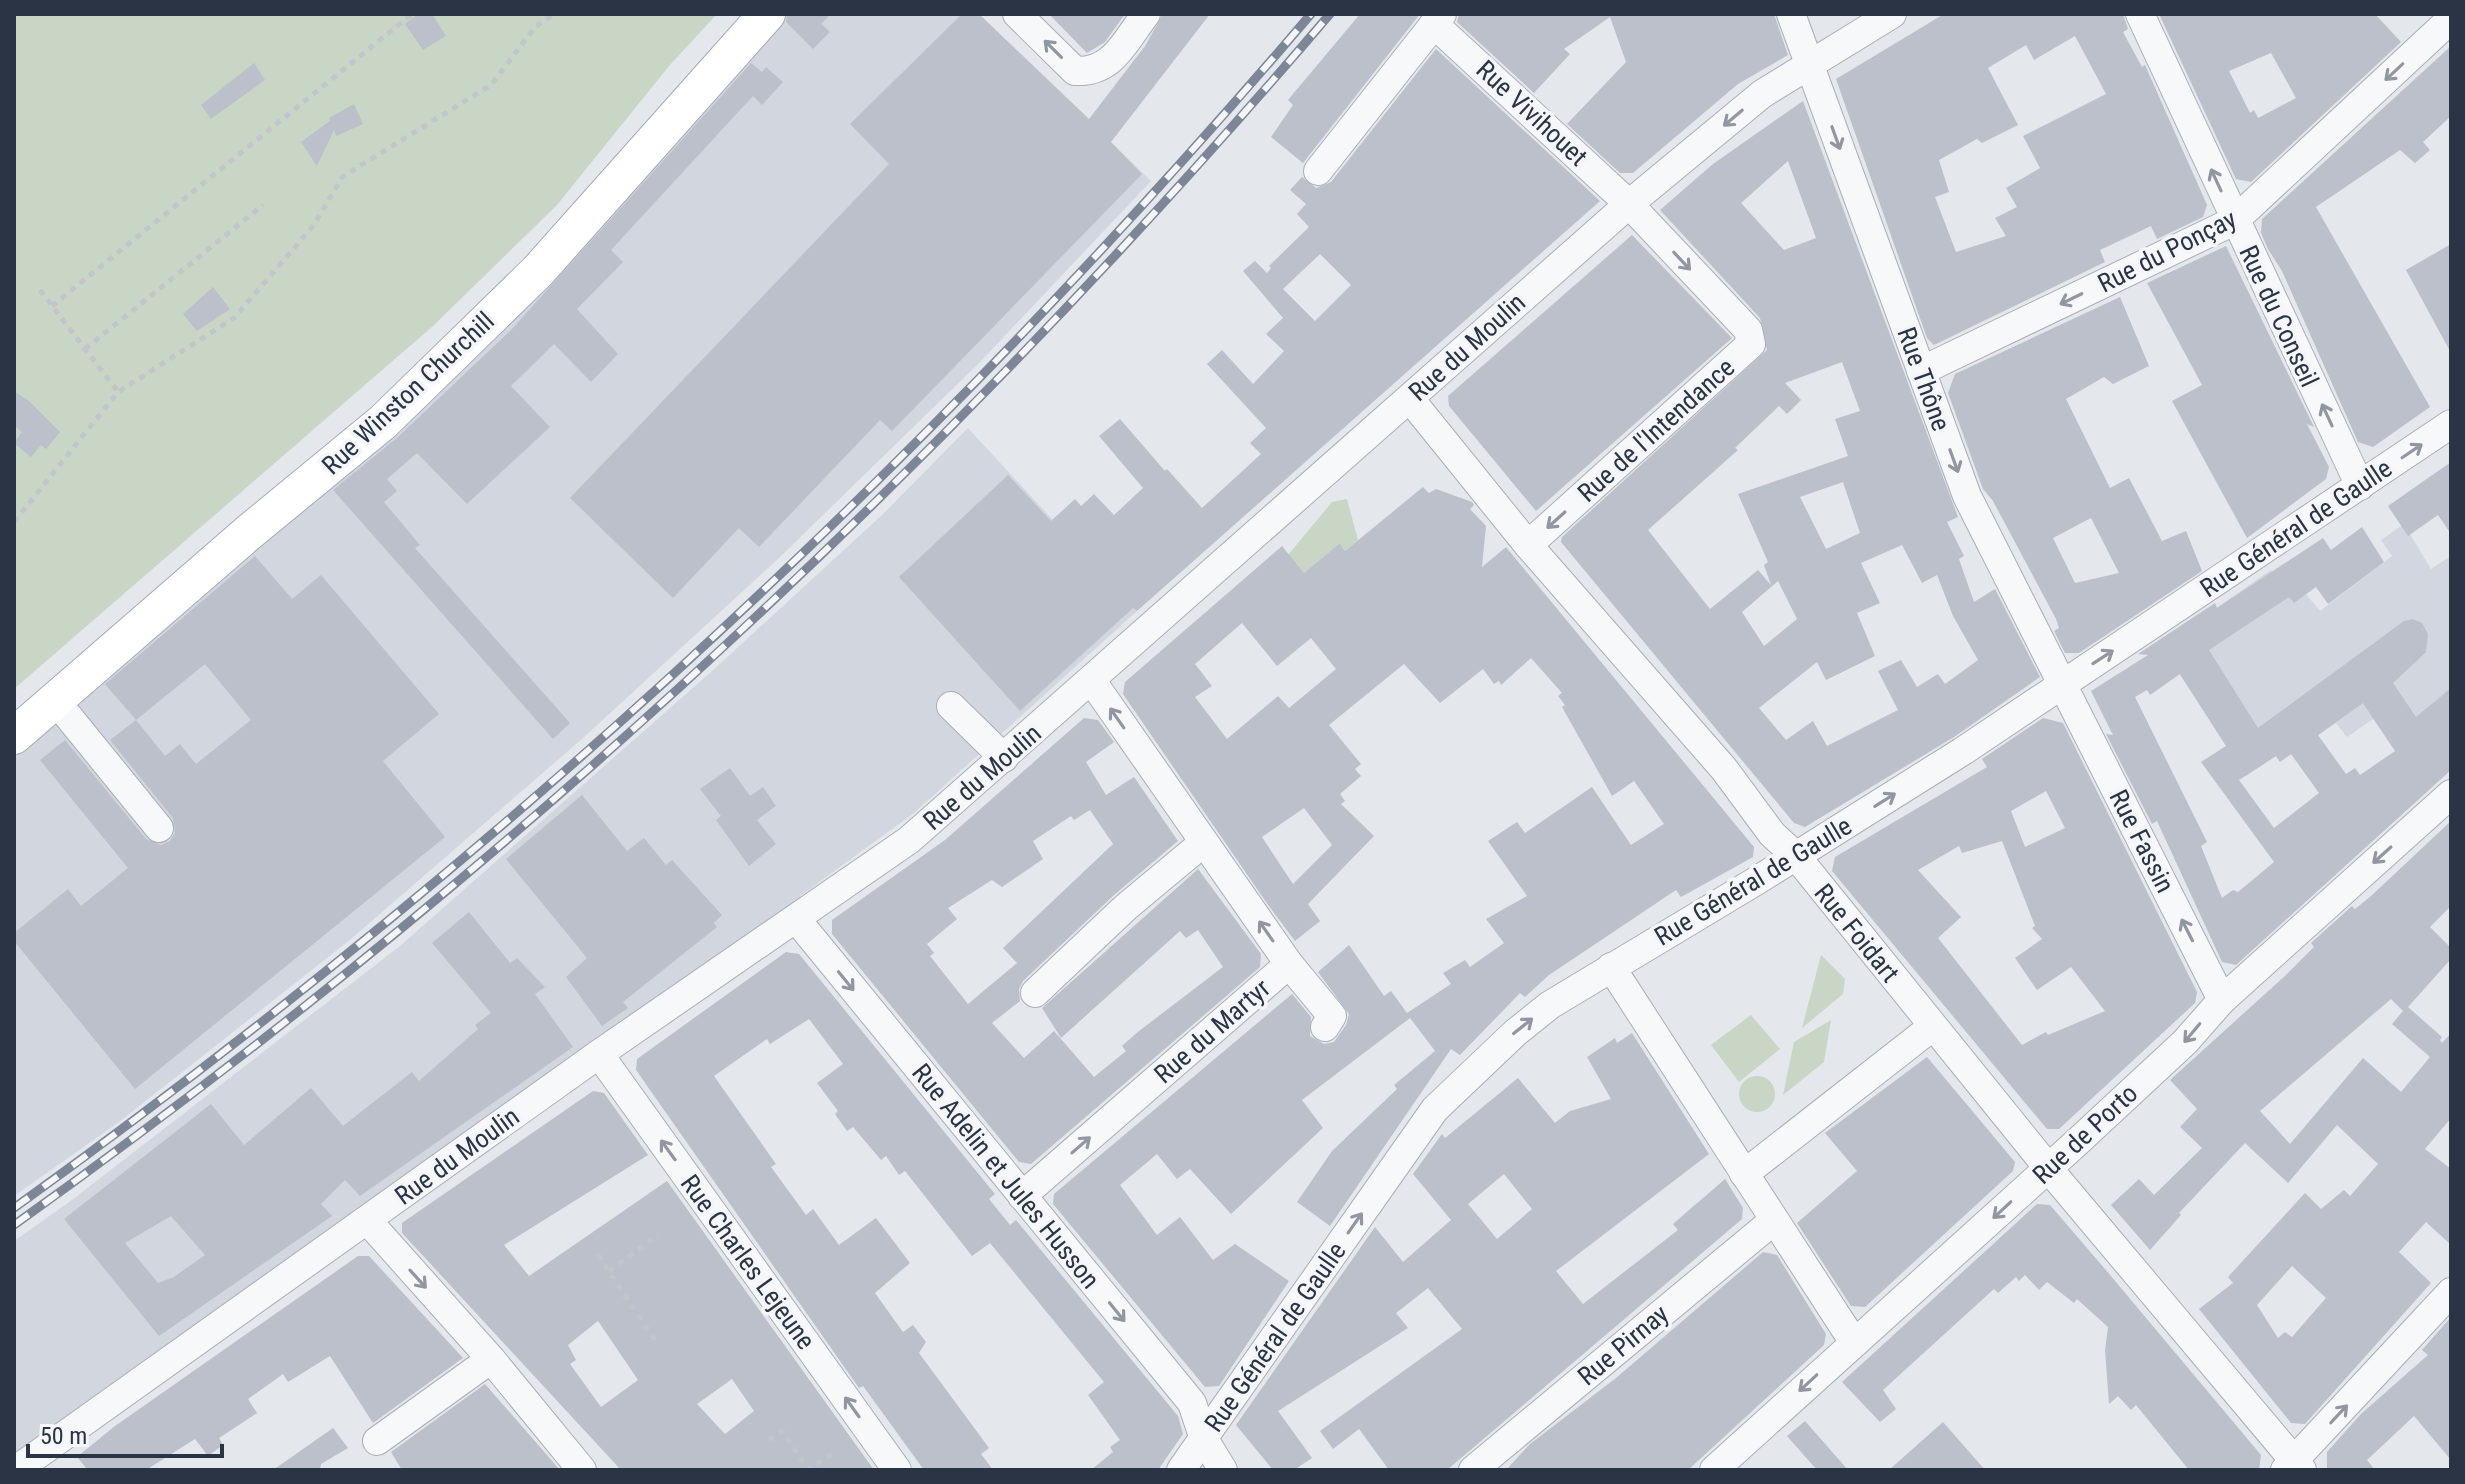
<svg xmlns="http://www.w3.org/2000/svg" width="2465" height="1484" font-family="'Roboto Condensed',sans-serif">
<style>
.built{fill:#d2d6de}
.green{fill:#c9d6c5}
.building{fill:#bbc0ca;fill-rule:evenodd}
.lines{fill:none;stroke-linecap:round;stroke-linejoin:round}
.minor-casing{stroke:#a9aeb7;stroke-width:30}
.major-casing{stroke:#a3abb8;stroke-width:38}
.path{stroke:#c2c5cb;stroke-width:5;stroke-dasharray:6 6;stroke-linecap:butt}
.minor{stroke:#f7f8fa;stroke-width:28}
.major{stroke:#fff;stroke-width:36}
.rail-casing{stroke:#7d8696;stroke-width:9}
.rail{stroke:#f4f6f9;stroke-width:6;stroke-dasharray:18;stroke-linecap:butt}
.oneway{stroke:#9196a0}
.labels{text-anchor:middle;dominant-baseline:central;stroke-width:7;stroke-linejoin:round;paint-order:stroke}
.street-label{font-size:26px;fill:#2b3445;stroke:#f4f6f9}
</style>
<rect width="100%" height="100%" fill="#e4e7ec"/>
<g class="built">
<path d="M785 14H978L1151 181 981 361 779 558 583 738 351 939 119 1122 14 1196V748L590 231Z"/>
<path d="M968 428 1137 611 914 813 800 896 797 920 14 1470V1241L72 1200 400 946 711 672 882 515Z"/>
<path d="M2404 524 2431 569 2451 556V768L2393 747 2373 719 2347 737 2336 723 2280 762 2276 756 2246 776 2161 646 2271 570 2293 602 2306 594 2320 611 2392 556 2381 540Z"/>
</g>
<g class="green">
<path d="M14 14H717L669 66 557 205 433 326 14 689Z"/>
<path d="M1347 499 1358 540 1345 551 1340 543 1304 573 1288 555 1332 502Z"/>
<path d="M1821 955 1845 979 1843 994 1802 1028Z"/>
<path d="M1751 1015 1780 1049 1739 1082 1711 1045Z"/>
<path d="M1831 1020 1824 1062 1783 1095 1794 1042Z"/>
<circle cx="1757" cy="1094" r="18"/>
</g>
<g class="building">
<path d="M418 14H432L446 36 423 50 405 24Z"/>
<path d="M787 14H831L821 24 830 32 813 49 786 22Z"/>
<path d="M962 14H979L1089 119 1145 46 1163 14H1210L1111 142 1142 174 892 431 880 420 759 547 739 528 673 598 570 498 889 164 850 124Z"/>
<path d="M1049 14H1125L1105 42 1087 53Z"/>
<path d="M1360 14H1420L1303 163 1271 137 1293 105 1288 100Z"/>
<path d="M1459 14H1774L1788 55 1738 84 1633 173H1620L1567 124 1626 62 1610 17 1564 49 1570 54 1534 93 1457 22Z"/>
<path d="M1944 14H2123L2128 29 2123 32 2142 67 2145 65 2207 205 2203 217 2157 239 2151 226 2100 250 2105 262 1934 345 1927 338 1836 79ZM2075 36 2106 94 2023 136 2040 168 2006 188 2017 207 1995 218 2006 236 1956 252 1935 197 1949 192 1939 160 1977 139 1982 143 2018 125 1988 68 2026 45 2034 60Z"/>
<path d="M2159 14H2375L2401 42 2251 182 2236 179ZM2271 53 2296 98 2258 118 2254 110 2250 113 2229 71Z"/>
<path d="M2451 46V116L2423 142 2430 150 2415 163 2400 150 2316 207 2430 407 2373 447 2358 442 2282 271 2268 249 2261 233 2262 219Z"/>
<path d="M1436 49 1600 201 1137 611 1133 608 1020 711 899 577 1008 475 1051 521 1075 499 1081 506 1094 494 1114 515 1143 488 1099 436 1120 419 1165 471 1167 469 1202 508 1261 454 1250 443 1266 428 1207 364 1222 350 1253 384 1284 351 1266 334 1283 318 1243 271 1255 261 1267 273 1271 268 1269 266 1309 227 1297 214 1306 204 1290 190 1302 177 1316 188 1331 182ZM1320 254 1351 285 1315 321 1283 289Z"/>
<path d="M254 63 265 80 211 119 201 105Z"/>
<path d="M751 63 762 72 766 67 783 82 762 105 753 96 611 250 623 262 577 309 618 354 591 382 554 344 511 386 550 427 467 504 417 453 387 479 397 491 384 502 420 545 415 548 570 723 553 739 333 490 398 437 512 329Z"/>
<path d="M1803 101 1958 517 1947 522 1964 556 1959 559 1974 602 1995 589 2040 677 1954 737 1805 827 1794 823 1561 542 1562 537 1767 350 1760 318 1660 210 1713 164ZM1788 161 1816 238 1784 250 1741 203ZM1842 362 1860 411 1835 419 1848 456 1738 494 1768 562 1764 565 1771 585 1758 570 1710 609 1648 530 1738 450 1735 448 1779 406 1787 414 1801 400 1785 383ZM1843 482 1860 533 1826 549 1800 497ZM1902 545 1922 583 1937 575 1953 616 1978 660 1945 684 1938 674 1917 687 1901 660 1878 671 1898 710 1827 746 1813 721 1786 740 1759 708 1817 662 1826 680 1875 656 1857 613 1880 603 1861 563ZM1778 581 1797 619 1764 646 1742 612Z"/>
<path d="M354 104 363 124 336 136 334 130 317 166 301 142 330 121 329 118Z"/>
<path d="M1632 235 1732 338 1536 511 1449 406 1448 396Z"/>
<path d="M2451 244V353L2406 270Z"/>
<path d="M2226 246 2314 427 2307 424 2329 467 2326 479 2247 538 2172 401 2202 385 2147 283Z"/>
<path d="M213 287 230 309 197 331 183 314Z"/>
<path d="M2120 297 2149 366 2113 384 2104 377 2066 399 2110 488 2129 478 2162 541 2186 531 2202 571 2079 653H2065L2054 631 2059 628 2056 619 1993 501 1983 489 1948 393 1955 374ZM2091 518 2119 573 2075 583 2053 538Z"/>
<path d="M14 391 29 401 60 432 46 449 41 445 31 457 14 443 22 432 14 425Z"/>
<path d="M2451 462V534L2438 515 2408 536 2388 506Z"/>
<path d="M1423 487 1429 493 1436 489 1472 502 1474 505 1470 509 1486 526 1482 567 1506 547 1754 847 1753 857 1681 897 1676 890 1549 975 1525 997 1520 993 1460 1055 1451 1049 1330 1226 1297 1202 1332 1151 1397 1089 1394 1085 1435 1051 1410 1018 1302 1100 1323 1128 1231 1214 1190 1169 1177 1179 1157 1154 1120 1185 1157 1235 1180 1217 1213 1260 1235 1244 1289 1281 1219 1386 1205 1387 1053 1204 1054 1194 1292 994 1311 1017 1310 1036 1324 1044 1334 1042 1346 1025 1349 1014 1318 972 1349 945 1384 996 1391 991 1407 1013 1451 984 1443 973 1465 960 1470 967 1504 943 1486 919 1527 896 1488 841 1517 822 1525 833 1592 787 1631 845 1664 824 1634 781 1612 796 1562 707 1565 705 1558 696 1562 693 1531 658 1501 685 1499 681 1494 684 1483 669 1440 703 1404 664 1329 725 1361 764 1355 769 1361 776 1340 794 1345 801 1341 804 1374 836 1308 904 1320 921 1295 941 1266 902 1123 694 1125 682 1282 546 1304 573 1340 543 1345 551ZM1242 623 1277 666 1311 638 1336 669 1289 708 1278 696 1227 739 1195 697 1212 686 1195 664ZM1304 808 1332 845 1293 884 1262 837Z"/>
<path d="M2362 527 2384 562 2328 604 2316 587 2294 603 2289 597 2209 650 2258 728 2404 621 2413 619 2422 623 2428 634 2426 652 2393 683 2416 717 2451 688V770L2236 965 2222 962 2157 821 2152 824 2106 734 2113 735 2091 691 2148 655 2138 654 2215 603 2217 608 2323 538 2331 550ZM2180 674 2226 746 2201 762 2274 862 2238 892 2233 890 2222 898 2201 846 2207 842 2135 697 2147 690 2150 695ZM2363 703 2395 751 2360 775 2355 768 2346 774 2318 735ZM2291 754 2319 793 2274 828 2239 780 2276 756 2280 762Z"/>
<path d="M255 556 292 599 321 575 439 714 383 761 445 837 135 1089 14 941V933L68 889 81 906 128 868 40 760 65 740 146 839 161 845 170 841 175 833 173 818 110 740 136 720 165 756 180 744 196 764 251 720 205 664 136 720 105 684Z"/>
<path d="M1084 718 1098 720 1114 742 1086 762 1106 795 1134 777 1178 841 1114 895 1023 981 1019 989 1020 1001 992 1023 1024 1058 1054 1031 1094 1077 1126 1051 1122 1046 1139 1031 1223 967 1198 930 1186 938 1180 931 1061 1038 1042 1008 1198 869 1261 954 1260 967 1031 1164 1019 1162 832 934V920L945 840ZM1090 810 1113 844 1003 948 1017 963 968 1004 930 956 934 953 927 944 957 919 948 908 992 880 1002 887 1043 859 1033 841 1071 816 1074 820Z"/>
<path d="M2043 718 2063 723 2197 992 2195 1003 2059 1129H2047L1832 871 1835 857 1987 767 1982 759ZM2046 791 2065 828 2025 847 2011 811ZM2002 841 2035 926 2032 928 2042 939 2015 958 2037 990 2071 967 2105 1011 2048 1035 2046 1032 2022 1045 1938 938 1961 917 1918 870 1959 846 1962 853Z"/>
<path d="M730 768 750 796 763 787 776 806 757 820 776 844 749 866 716 820 721 816 700 789Z"/>
<path d="M582 795 627 851 644 838 666 865 672 860 722 915 714 923 717 927 623 1002 628 1008 602 1026 566 977 587 958 506 859Z"/>
<path d="M2451 821V906L2430 927 2451 948V959L2408 1007 2442 1037 2440 1040 2442 1043 2451 1033V1118L2425 1149 2451 1169V1245L2426 1222 2399 1252 2431 1283 2305 1424 2291 1423 2199 1309 2233 1283 2228 1277 2305 1193 2321 1209 2344 1190 2350 1196 2378 1164 2337 1125 2288 1183 2245 1143 2179 1213 2181 1215 2150 1250 2111 1205 2139 1179 2154 1195 2202 1148 2180 1127 2197 1109 2170 1080 2286 975 2314 947 2311 943 2352 906 2355 909 2371 896ZM2391 999 2403 1011 2392 1024 2430 1057 2401 1092 2363 1058 2290 1144 2260 1111ZM2292 1266 2326 1298 2292 1337 2285 1332 2278 1338 2257 1305Z"/>
<path d="M469 912 510 963 517 958 545 987 535 994 573 1047 360 1196 345 1180 321 1204 332 1216 159 1336 64 1219 211 1104 244 1145 311 1088 343 1126 412 1072 419 1081 478 1029 475 1025 491 1013 432 943ZM171 1216 205 1255 174 1277 158 1283 125 1243Z"/>
<path d="M786 952 799 954 995 1194 989 1199 1010 1225 1016 1220 1178 1416 1183 1434 1158 1470H1091L1113 1452 1110 1447 1120 1440 1088 1395 1104 1382 990 1243 972 1256 905 1171 899 1175 886 1156 881 1160 853 1127 847 1131 835 1114 838 1111 817 1083 843 1064 809 1019 770 1044 767 1039 714 1076 776 1164 771 1167 806 1215 813 1209 839 1245 876 1218 910 1263 875 1293 903 1332 913 1325 926 1342 919 1353 989 1448 981 1454 993 1470H924L863 1386 859 1388 636 1070 637 1059Z"/>
<path d="M1632 1033 1709 1154 1556 1271 1583 1304 1678 1230 1673 1224 1725 1179 1743 1208 1742 1219 1447 1470H1389L1359 1429 1333 1449 1320 1431 1462 1329 1428 1288 1396 1313 1408 1328 1278 1411 1312 1458 1294 1470H1273L1236 1425 1375 1227 1403 1262 1451 1220 1413 1174 1442 1134 1445 1138 1518 1078 1555 1123 1570 1111 1611 1099 1587 1057 1615 1038 1617 1043ZM1504 1174 1532 1209 1497 1239 1468 1204Z"/>
<path d="M1927 1057 2015 1162 2013 1171 1865 1307 1851 1306 1797 1223 1857 1171 1825 1133Z"/>
<path d="M593 1091 604 1093 648 1155 504 1245 529 1276 667 1181 874 1470H621L402 1233V1223ZM598 1321 638 1380 601 1407 570 1364 576 1360 568 1345ZM732 1379 754 1411 725 1434 697 1404Z"/>
<path d="M2037 1204 2050 1205 2105 1269 2261 1455 2259 1470H2189L2136 1405 2131 1410 2118 1396 2109 1404 2105 1350 2108 1327 2077 1299 2074 1303 2047 1282 2039 1290 2025 1275 2019 1281 2016 1277 1998 1293 1994 1289 1883 1390 1896 1409 1880 1422 1842 1382Z"/>
<path d="M1763 1252 1777 1255 1826 1334 1824 1345 1688 1470H1506L1530 1444 1616 1378Z"/>
<path d="M358 1256H369L463 1358 373 1423 330 1356 288 1382 283 1374 248 1399 257 1413 219 1438 223 1445 208 1456 195 1439 146 1470H88L77 1457 115 1426Z"/>
<path d="M2451 1317V1460L2414 1416 2367 1460 2375 1470H2327V1452L2361 1414 2428 1355 2422 1350Z"/>
<path d="M485 1384 560 1470H402L391 1452Z"/>
<path d="M1805 1421 1848 1470H1817L1787 1436Z"/>
<path d="M1943 1422 1985 1470H1889Z"/>
<path d="M333 1428 348 1448 321 1464 320 1470H273Z"/>
</g>
<g class="lines">
<defs>
<g id="minor">
<path d="M1017 14 1075 71C1113 73 1125 41 1146 14"/>
<path d="M1791 14 1967 496 2222 1000"/>
<path d="M2140 14 2360 486"/>
<path d="M1434 24 1629 204 1748 330 1751 344 1528 545"/>
<path d="M1318 171 1442 14"/>
<path d="M1921 371 2234 221 2451 19"/>
<path d="M1410 399 1528 545 1724 769 1772 834 1796 856 2058 1180 2302 1470"/>
<path d="M55 700 159 828"/>
<path d="M951 706 1004 758"/>
<path d="M797 920 1192 1403 1204 1439 1223 1470"/>
<path d="M1289 964 1332 1016 1325 1027"/>
<path d="M1611 967 1853 1341"/>
<path d="M1035 993 1126 907 1203 843"/>
<path d="M599 1054 897 1470"/>
<path d="M1744 1174 1932 1027"/>
<path d="M1022 1196 1289 964 1092 681"/>
<path d="M367 1220 491 1359 582 1470"/>
<path d="M377 1441 491 1359"/>
<path d="M16 1470 599 1054 909 840 1629 204 1762 94 1892 14"/>
<path d="M1181 1470 1435 1109 1515 1033 1550 1005 1756 881 1963 751 2451 424"/>
<path d="M1473 1470 1773 1221"/>
<path d="M1714 1470 2074 1145 2185 1042 2222 1000 2451 794"/>
<path d="M2285 1470 2451 1292"/>
</g>
<path id="major" d="M14 736 248 533 383 422 538 271 767 14"/>
</defs>
<use href="#minor" class="minor-casing"/>
<use href="#major" class="major-casing"/>
<g class="path">
<path d="M40 290 118 392"/>
<path d="M52 306 412 14"/>
<path d="M85 349 263 205"/>
<path d="M14 522 118 392 234 318 314 225 342 177 491 85 536 26 555 14"/>
<path d="M598 1255 656 1342"/>
<path d="M609 1271 658 1235"/>
<path d="M769 1440 782 1431 808 1469 834 1453"/>
</g>
<use href="#minor" class="minor"/>
<use href="#major" class="major"/>
<defs>
<g id="rail">
<path d="M14 1208C493 864 929 463 1311 14"/>
<path d="M14 1225C501 878 942 469 1330 14"/>
</g>
</defs>
<use href="#rail" class="rail-casing"/>
<use href="#rail" class="rail"/>
</g>
<defs><path id="oneway-shaft" d="M-6 0H5M1.5-3L5.5 0L1.5 3" fill="none" stroke-width="1.6" stroke-linecap="round" stroke-linejoin="round" transform="scale(2)"/></defs>
<g class="oneway">
<use href="#oneway-shaft" transform="translate(1053 49) rotate(-135)"/>
<use href="#oneway-shaft" transform="translate(2394 72) rotate(137)"/>
<use href="#oneway-shaft" transform="translate(1733 118) rotate(140)"/>
<use href="#oneway-shaft" transform="translate(1836 138) rotate(70)"/>
<use href="#oneway-shaft" transform="translate(2216 180) rotate(-115)"/>
<use href="#oneway-shaft" transform="translate(1682 261) rotate(47)"/>
<use href="#oneway-shaft" transform="translate(2071 299) rotate(154)"/>
<use href="#oneway-shaft" transform="translate(2327 415) rotate(-115)"/>
<use href="#oneway-shaft" transform="translate(2412 451) rotate(-34)"/>
<use href="#oneway-shaft" transform="translate(1954 461) rotate(70)"/>
<use href="#oneway-shaft" transform="translate(1556 520) rotate(138)"/>
<use href="#oneway-shaft" transform="translate(2103 657) rotate(-33)"/>
<use href="#oneway-shaft" transform="translate(1117 718) rotate(-125)"/>
<use href="#oneway-shaft" transform="translate(1885 800) rotate(-32)"/>
<use href="#oneway-shaft" transform="translate(2382 855) rotate(138)"/>
<use href="#oneway-shaft" transform="translate(2187 930) rotate(-117)"/>
<use href="#oneway-shaft" transform="translate(1266 931) rotate(-125)"/>
<use href="#oneway-shaft" transform="translate(846 981) rotate(51)"/>
<use href="#oneway-shaft" transform="translate(1523 1026) rotate(-39)"/>
<use href="#oneway-shaft" transform="translate(2192 1033) rotate(130)"/>
<use href="#oneway-shaft" transform="translate(1081 1145) rotate(-41)"/>
<use href="#oneway-shaft" transform="translate(668 1150) rotate(-126)"/>
<use href="#oneway-shaft" transform="translate(2002 1210) rotate(137)"/>
<use href="#oneway-shaft" transform="translate(1355 1223) rotate(-55)"/>
<use href="#oneway-shaft" transform="translate(418 1279) rotate(48)"/>
<use href="#oneway-shaft" transform="translate(1117 1312) rotate(51)"/>
<use href="#oneway-shaft" transform="translate(1808 1383) rotate(137)"/>
<use href="#oneway-shaft" transform="translate(852 1407) rotate(-126)"/>
<use href="#oneway-shaft" transform="translate(2339 1414) rotate(-47)"/>
</g>
<g class="labels">
<g class="street-label">
<text transform="translate(1532 113) rotate(43)">Rue Vivihouet</text>
<text transform="translate(2167 251) rotate(-27)">Rue du Ponçay</text>
<text transform="translate(2279 316) rotate(65)">Rue du Conseil</text>
<text transform="translate(1467 347) rotate(-42)">Rue du Moulin</text>
<text transform="translate(1924 379) rotate(70)">Rue Thône</text>
<text transform="translate(408 393) rotate(-43)">Rue Winston Churchill</text>
<text transform="translate(1656 430) rotate(-42)">Rue de l'Intendance</text>
<text transform="translate(2296 528) rotate(-34)">Rue Général de Gaulle</text>
<text transform="translate(982 777) rotate(-41)">Rue du Moulin</text>
<text transform="translate(2142 841) rotate(63)">Rue Fassin</text>
<text transform="translate(1753 881) rotate(-31)">Rue Général de Gaulle</text>
<text transform="translate(1857 933) rotate(51)">Rue Foidart</text>
<text transform="translate(1212 1031) rotate(-41)">Rue du Martyr</text>
<text transform="translate(2085 1134) rotate(-43)">Rue de Porto</text>
<text transform="translate(457 1156) rotate(-36)">Rue du Moulin</text>
<text transform="translate(1006 1176) rotate(51)">Rue Adelin et Jules Husson</text>
<text transform="translate(748 1262) rotate(54)">Rue Charles Lejeune</text>
<text transform="translate(1275 1337) rotate(-55)">Rue Général de Gaulle</text>
<text transform="translate(1623 1345) rotate(-40)">Rue Pirnay</text>
</g>
</g>
<rect width="2465" height="1484" fill="none" stroke="#2b3445" stroke-width="32"/>
<path d="M28 1444v12h194v-12" fill="none" stroke="#2b3445" stroke-width="4"/>
<text x="40" y="1444" font-size="24" fill="#2b3445" stroke="#f4f6f9" stroke-width="6" paint-order="stroke">50 m</text>
</svg>
